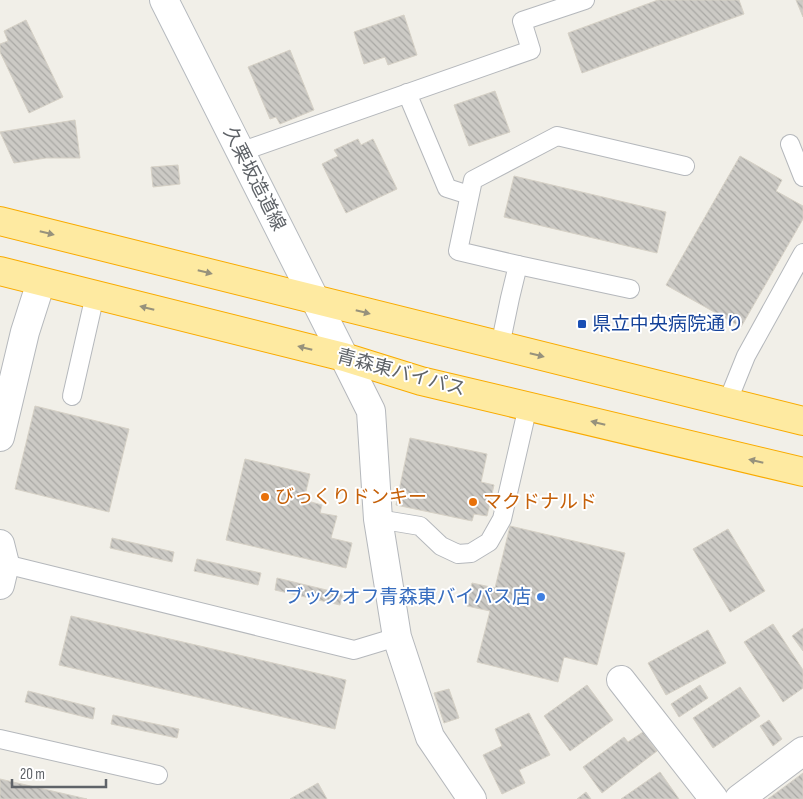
<svg xmlns="http://www.w3.org/2000/svg" width="803" height="799" font-family="'Sofia Sans Condensed','Noto Sans JP',sans-serif">
<style>
.building{fill:url(#building-back-hatch);stroke:#d6d1c6}
.lines{fill:none;stroke-linecap:round;stroke-linejoin:round}
.service-casing{stroke:#b5b8bc;stroke-width:20}
.minor-casing{stroke:#b5b8bc;stroke-width:30}
.secondary-casing{stroke:#b6babf;stroke-width:30}
.trunk-casing{stroke:#f9ab00;stroke-width:30}
.service{stroke:#fff;stroke-width:18}
.minor{stroke:#fff;stroke-width:28}
.secondary{stroke:#fff;stroke-width:28}
.trunk{stroke:#feeaa1;stroke-width:28}
.oneway{fill:#97927c}
.transit-dot{fill:#1a4fb4;stroke:#fff;stroke-width:2}
.food-dot{fill:#e8710a;stroke:#fff;stroke-width:2}
.shop-dot{fill:#3f7fe0;stroke:#fff;stroke-width:2}
.labels{text-anchor:middle;dominant-baseline:central;stroke-width:4;stroke-linejoin:round;paint-order:stroke}
.street-label{font-size:19px;fill:#5f6368;stroke:#fff}
.transit-label{font-size:19px;fill:#164399;stroke:#fff;text-anchor:start}
.food-label{font-size:19px;fill:#c56008;stroke:#fff;text-anchor:start}
.shop-label{font-size:19px;fill:#366cbe;stroke:#fff;text-anchor:end}
</style>
<defs>
<pattern id="building-back-hatch" width="6" height="6" patternUnits="userSpaceOnUse" patternTransform="scale(1.25)"><rect width="6" height="6" fill="#cccac5"/><path d="M-1 5l2 2M0 0l6 6M5-1l2 2" fill="none" stroke="#a9a8a4"/></pattern>
</defs>
<rect width="100%" height="100%" fill="#f1efe8"/>
<g class="building">
<path d="M658 0H739L744 14 582 73 568 33Z"/>
<path d="M796 0H803V17Z"/>
<path d="M404 15 417 55 388 65 385 57 364 64 354 32Z"/>
<path d="M26 20 63 97 29 113 0 52V44L8 41 4 31Z"/>
<path d="M290 50 314 110 280 124 276 117 270 119 248 67Z"/>
<path d="M495 91 510 132 469 146 454 105Z"/>
<path d="M75 120 80 158H46L14 163 0 132Z"/>
<path d="M358 139 361 145 373 139 397 189 346 213 322 164 338 156 334 150Z"/>
<path d="M740 156 782 180 776 191 803 206V219L741 327 666 285Z"/>
<path d="M178 165 180 184 153 187 151 167Z"/>
<path d="M514 176 666 212 657 253 504 217Z"/>
<path d="M35 406 129 429 109 512 15 489Z"/>
<path d="M410 438 487 454 481 482 494 485 487 516 474 514 472 521 396 505Z"/>
<path d="M245 459 310 474 304 500 322 505 320 513 337 516 331 538 352 543 346 568 226 540Z"/>
<path d="M510 526 625 553 597 665 564 657 558 682 477 662 490 611 467 606 472 583 495 588Z"/>
<path d="M728 529 765 591 730 612 693 549Z"/>
<path d="M112 538 174 552 172 562 110 548Z"/>
<path d="M197 559 261 573 258 585 194 571Z"/>
<path d="M277 578 343 594 340 605 275 590Z"/>
<path d="M71 616 346 680 335 729 59 665Z"/>
<path d="M773 624 803 670V688L783 702 744 642Z"/>
<path d="M803 628V651L792 636Z"/>
<path d="M708 630 726 663 666 695 648 663Z"/>
<path d="M587 685 613 720 570 751 544 716Z"/>
<path d="M700 685 708 698 679 717 671 704Z"/>
<path d="M740 687 760 716 713 748 693 718Z"/>
<path d="M449 689 459 718 444 723 434 693Z"/>
<path d="M28 691 95 708 93 719 25 702Z"/>
<path d="M529 713 550 755 519 770 525 783 502 794 483 755 502 746 495 729Z"/>
<path d="M113 715 179 729 177 738 111 724Z"/>
<path d="M769 720 782 739 773 746 760 726Z"/>
<path d="M643 732 657 751 602 793 583 767 624 737 628 742Z"/>
<path d="M660 772 679 799H621Z"/>
<path d="M803 773V799H768Z"/>
<path d="M0 779 87 799H0Z"/>
<path d="M318 783 327 799H290Z"/>
<path d="M586 792 591 799H577Z"/>
</g>
<g class="lines">
<defs>
<g id="service">
<path d="M407 93 447 188 469 195"/>
<path d="M790 144 803 177"/>
<path d="M240 152 531 50 522 21 585 0"/>
<path d="M518 265 630 289"/>
<path d="M500 346 510 298 518 265 458 251 473 180 557 136 685 166"/>
<path d="M72 396 95 295"/>
<path d="M727 403 746 356 803 253"/>
<path d="M378 519 420 526 441 546 458 554 471 553 489 542 502 519 528 406"/>
<path d="M5 564 354 650 397 637"/>
<path d="M0 739 158 775"/>
</g>
<g id="minor">
<path d="M344 357 371 411 378 519 397 637 430 737 472 799"/>
<path d="M0 437 25 332 41 282"/>
<path d="M0 544 5 564 0 585"/>
<path d="M621 680 714 799"/>
<path d="M739 799 803 751"/>
</g>
<path id="secondary" d="M164 0 344 357"/>
<g id="trunk">
<path d="M0 221 803 421"/>
<path d="M0 271 344 357 421 381 803 472"/>
</g>
</defs>
<use href="#service" class="service-casing"/>
<use href="#minor" class="minor-casing"/>
<use href="#secondary" class="secondary-casing"/>
<use href="#trunk" class="trunk-casing"/>
<use href="#service" class="service"/>
<use href="#minor" class="minor"/>
<use href="#secondary" class="secondary"/>
<use href="#trunk" class="trunk"/>
</g>
<defs><path id="oneway-solid" d="M-6-.8H1V-3.2L6.5 0L1 3.2V.8H-6Z" transform="scale(1.25)"/></defs>
<g class="oneway">
<use href="#oneway-solid" transform="translate(47 233) rotate(14)"/>
<use href="#oneway-solid" transform="translate(205 272) rotate(14)"/>
<use href="#oneway-solid" transform="translate(147 308) rotate(-166)"/>
<use href="#oneway-solid" transform="translate(363 312) rotate(14)"/>
<use href="#oneway-solid" transform="translate(305 348) rotate(-166)"/>
<use href="#oneway-solid" transform="translate(537 355) rotate(14)"/>
<use href="#oneway-solid" transform="translate(598 423) rotate(-166)"/>
<use href="#oneway-solid" transform="translate(756 461) rotate(-167)"/>
</g>
<rect class="transit-dot" x="577" y="319" width="10" height="10" rx="2.5"/>
<g class="food-dot">
<circle cx="265" cy="497" r="5"/>
<circle cx="473" cy="502" r="5"/>
</g>
<circle class="shop-dot" cx="541" cy="597" r="5"/>
<g class="labels">
<g class="street-label">
<text transform="translate(254 179) rotate(63)">久栗坂造道線</text>
<text transform="translate(401 373) rotate(15)">青森東バイパス</text>
</g>
<g class="transit-label">
<text x="592" y="324">県立中央病院通り</text>
</g>
<g class="food-label">
<text x="275" y="497">びっくりドンキー</text>
<text x="483" y="502">マクドナルド</text>
</g>
<g class="shop-label">
<text x="531" y="597">ブックオフ青森東バイパス店</text>
</g>
</g>
<path d="M12 779v8h94v-8" fill="none" stroke="#5f6368" stroke-width="2.5"/>
<text x="20" y="779" font-size="15" fill="#5f6368" stroke="#ffffff" stroke-width="4" paint-order="stroke">20 m</text>
</svg>
